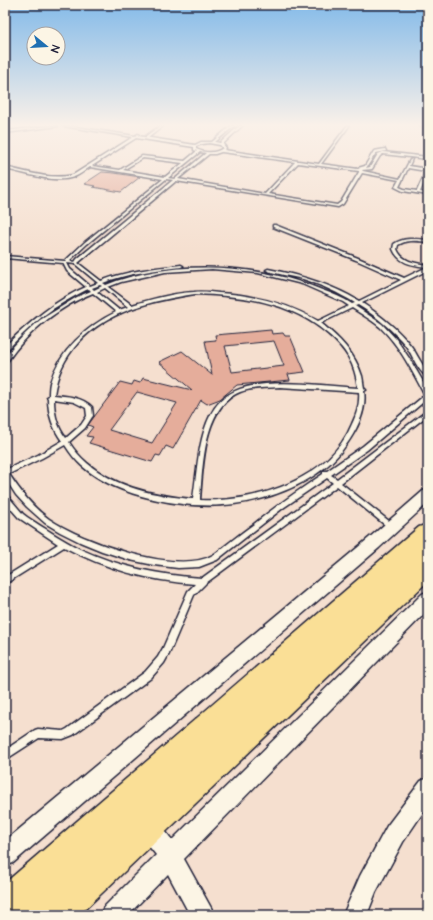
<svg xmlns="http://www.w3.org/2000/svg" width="433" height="920" font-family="'Architects Daughter',sans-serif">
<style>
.building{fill:#e5ad9b;stroke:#22223b;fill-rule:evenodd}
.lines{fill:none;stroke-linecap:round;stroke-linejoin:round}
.lane-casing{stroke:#22223b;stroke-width:3}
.street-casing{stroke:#22223b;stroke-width:3}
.highway-casing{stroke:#22223b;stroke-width:3}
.lane{fill:#fcf5e5;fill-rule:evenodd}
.street{fill:#fcf5e5;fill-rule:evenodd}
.highway{fill:#fadf96;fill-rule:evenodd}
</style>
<rect width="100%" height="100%" fill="#f5dfcf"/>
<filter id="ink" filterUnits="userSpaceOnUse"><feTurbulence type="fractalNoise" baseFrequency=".025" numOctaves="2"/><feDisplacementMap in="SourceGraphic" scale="8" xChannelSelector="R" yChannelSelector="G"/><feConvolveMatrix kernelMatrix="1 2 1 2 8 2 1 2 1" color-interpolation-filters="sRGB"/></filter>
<g filter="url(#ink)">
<g class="building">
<path d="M102 172 114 173 140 177 121 192 93 187 95 186 84 184Z"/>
<path d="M271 330 272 334 283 333 285 336H290L305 372 288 374 290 380 237 385 220 399 207 404 201 400 173 449 166 446 160 456 156 455 152 462 89 443 93 437 86 436 93 427 88 425 120 382 132 385 134 381 140 383 143 378 192 390 159 362 182 351 212 375 205 341 216 340 215 335ZM274 341 284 366 232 372 225 346ZM137 392 177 403 152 443 109 430Z"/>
</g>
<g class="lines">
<defs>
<g id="lane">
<path d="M50 126H58L5 133V131Z"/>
<path d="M63 126H69L135 136 138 134 139 135 138 136 195 145 201 142H212L231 126H234L215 142 220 143 239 126H242L223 144 226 148 224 150 319 164 347 126H349L321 164 358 169H360L358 168 365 166 374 151 385 149 386 151 376 153 366 168 370 167 378 154 383 152 428 157V159L383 154 380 156 372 169 362 170 363 171 400 179 410 160 412 159 409 166 428 169V173L420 192 428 193V195L403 191 395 187 399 180 362 173 343 204 338 207 176 181 78 263 101 281C126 271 154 268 181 265L183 266 181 267C155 270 128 273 103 283L106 285C170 259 259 263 322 290 333 294 343 298 352 304L355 303C339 293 321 285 303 279 292 276 275 274 266 270L268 269C300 275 331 284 359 301L401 280 356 260 273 227V225H275L358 258 404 278 427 267C413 265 399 264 393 249L394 244C404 237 416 239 428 240V242C417 241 408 239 398 245L397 249C402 262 416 263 428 265V270L362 303C380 315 398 329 411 346 417 354 421 364 428 372V377C417 371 413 355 406 346 393 330 376 316 358 305L355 306 382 324 396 339 409 358 428 390V398L367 450 331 475 337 479 428 410V415L341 483 394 525 395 527 394 529 392 530 390 529 337 486 206 583 194 595 169 654 164 663 151 678 73 735 63 739 39 738 5 760V750L35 730 38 729 63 731 67 729 145 672 158 657 163 648 188 591 195 584C150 581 105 569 64 547L5 584V577L58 544 19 518 5 502V494L7 495 23 514 27 517C44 528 62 540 80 549 119 567 159 575 202 578L333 483 327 478 283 508 217 560 199 567 178 568 154 565 130 560 102 551 80 542 60 532 45 523 27 507 16 495 5 478V470L38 455 62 441C53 429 48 414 48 398L47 397 49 396C49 392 49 387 50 383 59 351 87 326 116 312L93 293C60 306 27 332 7 362L5 363V357L11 349 25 334 40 320 77 297 91 291 89 289 86 290C71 298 56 306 43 316 30 327 18 338 7 350L5 351V346C29 323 55 300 86 287L67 271 63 263 5 258V256L65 261 85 242 163 179 90 167C85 170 80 175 74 177 54 184 25 173 5 169V167C27 172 50 180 73 175L133 137ZM136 138 194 147V150L197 151 185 161 142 156 120 170 92 166ZM209 143 220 145 223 148C215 154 205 153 196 149V146L202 144ZM200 152 206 153 175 179 168 178ZM221 152H222L295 162 265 194 178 179 209 154H215ZM143 158 183 163 165 177 123 170ZM298 163 359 171V172L341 202 337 205 268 194ZM408 168 426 171 417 191 404 189 399 187ZM166 179 173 180 77 259 75 262 69 261 87 244ZM67 263 75 264 98 283 90 286 70 269ZM212 269 258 273 302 284 343 302 349 306 318 321C287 303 254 295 219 293 211 292 202 291 194 292 173 293 152 299 132 305L108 287 121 282 165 272ZM100 285 102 286 94 290 92 288ZM105 288 128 307 119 310 97 292ZM195 294C243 296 289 301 328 334 346 349 355 364 358 388 326 386 264 377 235 391 224 396 215 405 210 416 198 440 197 473 193 499 156 496 116 488 87 463 80 457 74 450 69 442L85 428 92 417 93 416 92 407C82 397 67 396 54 395 57 374 64 359 78 343 108 310 152 301 195 294ZM352 308C361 314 372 320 380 327 400 346 412 371 425 395L363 446 327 471H323V474C299 490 276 506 254 524 244 531 234 539 225 546 221 549 217 553 213 555 177 576 81 541 49 519 32 507 20 491 9 474L42 458 65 445C70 453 75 460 82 466 118 498 188 510 234 504 275 499 323 479 346 445 357 430 367 410 364 391L366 390 364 388C363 384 363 380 362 376 355 353 339 338 321 323ZM280 387 359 392C360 402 357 414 352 424 329 480 255 503 200 500 203 467 203 407 240 392 253 387 267 388 280 387ZM54 399 74 402 86 408 87 416 81 425 66 438C57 427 54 413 54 399Z"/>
<path d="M160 126H163L148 138H146V136Z"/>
<path d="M419 126H428V128Z"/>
</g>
<g id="street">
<path d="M428 489V503L379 548 13 863 5 866V841L369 538 423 491Z"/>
<path d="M428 591V610L184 859 215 915H190L168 874 128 915H100L104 907 156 855 140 835 137 827 140 819 148 816 156 819 172 840 422 594Z"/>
<path d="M428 778V805L403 842 376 892 367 915H343L360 876 387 826 421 781Z"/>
</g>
<path id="highway" d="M428 524V551L425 553 428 552V581L79 915H31L34 909 27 915H5V883L419 527Z"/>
</defs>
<use href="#lane" class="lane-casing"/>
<use href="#street" class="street-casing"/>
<use href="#highway" class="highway-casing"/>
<use href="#lane" class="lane"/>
<use href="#street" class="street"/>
<use href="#highway" class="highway"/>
</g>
</g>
<linearGradient id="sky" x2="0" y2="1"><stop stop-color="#83bae9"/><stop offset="0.49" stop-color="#faf1e9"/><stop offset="1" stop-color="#faf1e9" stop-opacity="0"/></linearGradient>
<rect width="433" height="255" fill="url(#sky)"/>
<rect width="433" height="920" fill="none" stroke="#fcf5e5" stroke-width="20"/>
<rect x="10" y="10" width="413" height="900" fill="none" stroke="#22223b" stroke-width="1.5" filter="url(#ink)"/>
<g transform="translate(46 46) rotate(108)"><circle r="19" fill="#fcf5e5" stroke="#a5a1a1"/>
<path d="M0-3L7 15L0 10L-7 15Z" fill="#1f6fb2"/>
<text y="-6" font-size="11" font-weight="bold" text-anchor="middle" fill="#22223b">N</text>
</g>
</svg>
